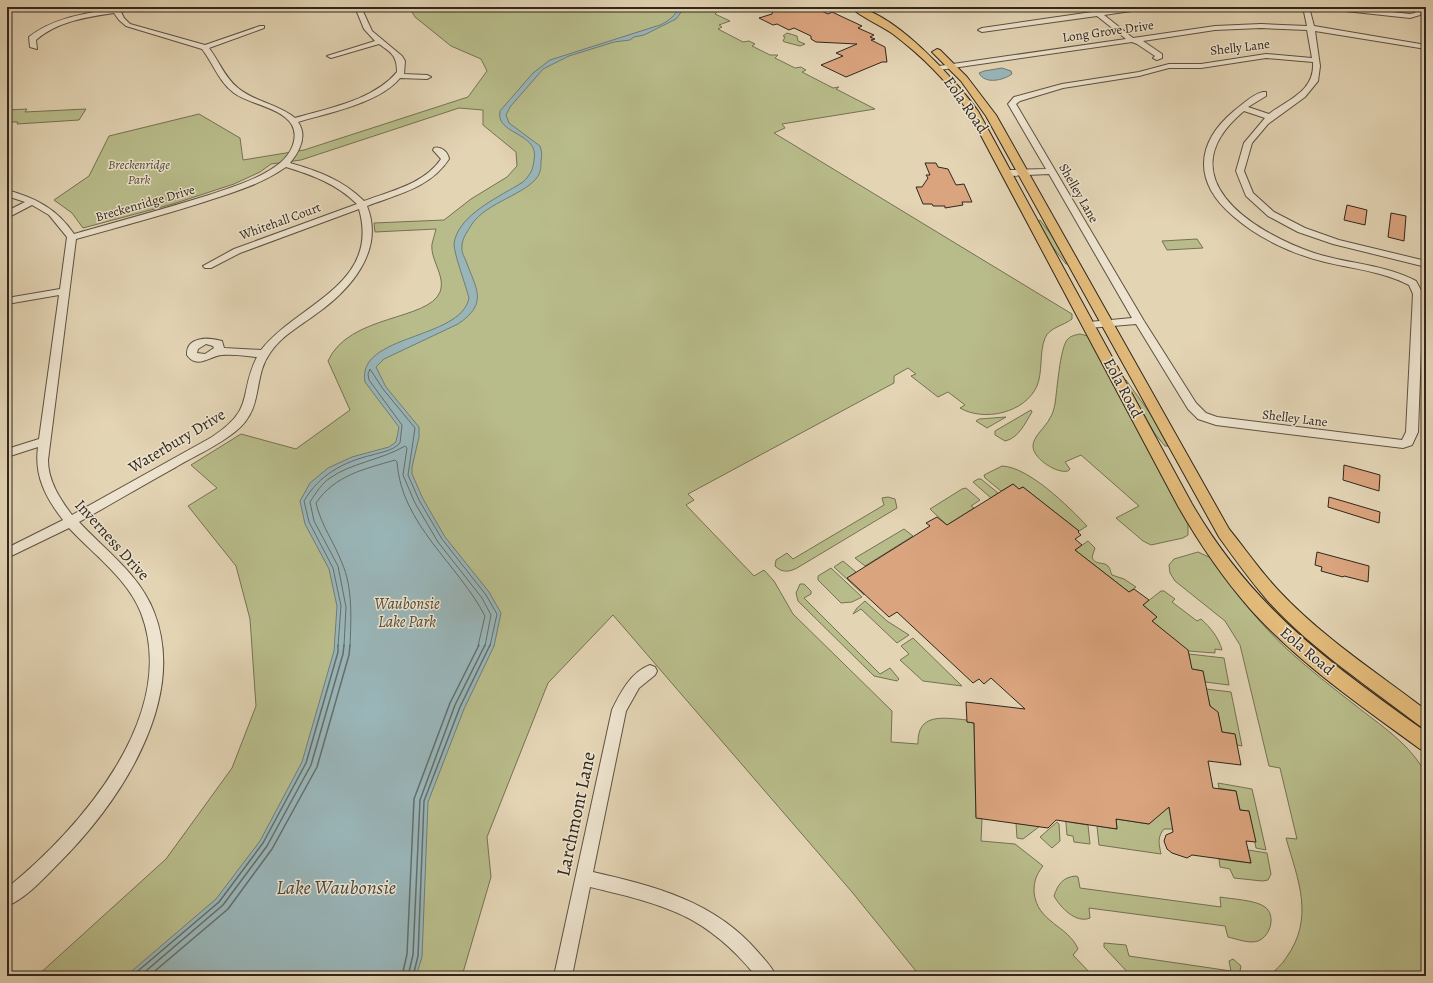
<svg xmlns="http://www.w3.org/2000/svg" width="1433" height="983" font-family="Alegreya,serif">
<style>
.green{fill:#b8bc8a;stroke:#747253}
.water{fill:#99b5b8;stroke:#6f7c7a}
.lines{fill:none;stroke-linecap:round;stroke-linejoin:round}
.shore-far1{stroke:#646e6a;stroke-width:1}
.shore{stroke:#646e6a;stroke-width:1.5}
.building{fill:#daa47e;stroke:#30271c}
.minor-casing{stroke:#5d5242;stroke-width:2}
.major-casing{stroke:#30271c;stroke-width:2}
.minor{fill:#ede3ce;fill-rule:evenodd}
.major{fill:#e2ba7a;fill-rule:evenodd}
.labels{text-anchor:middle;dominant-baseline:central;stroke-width:3;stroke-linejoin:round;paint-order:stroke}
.far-street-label{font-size:13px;fill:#30271c;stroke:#ede3ce}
.far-park-label{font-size:13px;font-style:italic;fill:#524c38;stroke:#ede3ce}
.street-label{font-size:16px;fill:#30271c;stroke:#ede3ce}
.park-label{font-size:16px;font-style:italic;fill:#524c38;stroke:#ede3ce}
.near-street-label{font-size:19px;fill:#30271c;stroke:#ede3ce}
.near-water-label{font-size:20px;font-style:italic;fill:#4a4a43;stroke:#ede3ce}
</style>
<rect width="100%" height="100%" fill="#e3d4b4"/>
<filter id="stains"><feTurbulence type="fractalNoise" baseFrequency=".005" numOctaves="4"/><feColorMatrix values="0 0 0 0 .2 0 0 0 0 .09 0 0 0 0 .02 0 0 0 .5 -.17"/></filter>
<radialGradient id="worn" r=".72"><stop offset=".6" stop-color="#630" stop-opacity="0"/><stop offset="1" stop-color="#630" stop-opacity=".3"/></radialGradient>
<g class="green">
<path d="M409 7H722L715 14 730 21 719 25 722 27 718 29 743 42 749 41 755 44 752 46 770 55H778L775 58 795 68 801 67 806 70 802 72 833 88 839 87 836 89 875 109 782 124 785 128 774 133 1072 314V319C1063 326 1050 327 1045 338 1039 353 1043 371 1037 386 1025 413 984 422 960 408L965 405 948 392 938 397 911 376 916 374 908 368 894 376V383L688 494 694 500 686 505 754 576 764 570 774 581 793 614 892 711 891 742 918 744C917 712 944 718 967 720V722L974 723 976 817 982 819 981 841 1015 844 1043 866C1036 875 1034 881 1034 892 1037 923 1068 925 1078 949L1073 955 1093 976H920L852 892 613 615 548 683 487 837 491 877 462 976H37L166 859 232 768 256 706 250 619 236 566 188 506 217 488 191 465 241 434 296 449 350 410 328 361C349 314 428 321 440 292 446 276 430 260 432 244 433 239 435 234 436 229L375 232 374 223 444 220 471 199 507 177 517 166 516 152 483 125V110L459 108 301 160 271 164 260 172 234 184 173 204 83 228 72 213 54 200 89 176 109 136 199 114 240 138 243 160 304 150 468 97 487 71 481 59 451 46 415 17Z"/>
<path d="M787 33 797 36 798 41 805 44 800 46 785 42 783 41 785 37 783 36Z"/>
<path d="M27 109 25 112 86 109 79 120 17 124 18 122H7V110Z"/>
<path d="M1040 220 1052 236 1069 264H1066L1052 246 1038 221Z"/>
<path d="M1197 239 1203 248 1167 250 1162 241Z"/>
<path d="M1080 334 1088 336 1188 524V535L1183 538 1151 545 1143 541 1116 518 1139 506 1081 455 1065 462 1070 469 1068 471C1057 474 1034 459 1033 447 1032 437 1046 427 1050 418 1053 414 1054 408 1055 404 1057 390 1060 349 1067 340 1070 336 1075 335 1080 334Z"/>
<path d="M1124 380H1126L1152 416 1168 446H1165L1155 434Z"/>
<path d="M1031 410 1032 412C1025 423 1019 438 1005 441L995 435V431Z"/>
<path d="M1006 417 987 428 976 421 979 419Z"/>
<path d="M1002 466C1029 467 1069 507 1087 526L1079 531 1023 487 1019 489 1013 484 1001 491 985 478 984 475Z"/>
<path d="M978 479H981L998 493 991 498 973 482Z"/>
<path d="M966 488 980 500 971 506 974 508 947 525 930 509 962 489Z"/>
<path d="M888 497 895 499 897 508 797 568C789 572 782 573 775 566L776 560 787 553 793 559 884 505 882 498Z"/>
<path d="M904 529 913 536 865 566 855 558Z"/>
<path d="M1088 541 1095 548 1092 557C1095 566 1103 561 1108 566 1111 569 1110 572 1112 575L1124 579 1136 587 1129 592 1075 550Z"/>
<path d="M1198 552 1211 558C1235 591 1259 624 1289 651 1310 670 1333 688 1355 705 1380 725 1412 745 1426 775V976H1269C1275 970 1282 965 1286 958 1315 918 1298 880 1286 838L1297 839 1280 768 1269 766 1240 645 1225 621 1175 581 1170 573 1169 565 1174 559Z"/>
<path d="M843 561 856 572 848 578 865 594 864 595 834 567Z"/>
<path d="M831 568 862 597 852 602 841 603 818 580V576Z"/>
<path d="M800 584H804L811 591V594L804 598 880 674 890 668 899 679 897 681 874 676 798 601 796 593Z"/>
<path d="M1161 591H1164L1175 599 1172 602 1197 621 1201 619C1210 627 1219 638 1222 650L1215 649V653L1188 651 1152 621 1156 618 1155 615 1143 605Z"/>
<path d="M865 601 887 621 909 635 897 643 861 609 853 614 857 608Z"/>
<path d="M913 638 962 686 923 681 900 660 909 654 901 646Z"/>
<path d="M1189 654 1224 658 1229 685 1205 682 1203 671 1191 669Z"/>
<path d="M1206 689 1231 692 1242 746 1237 745 1235 734 1222 732 1218 713 1210 706Z"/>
<path d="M1218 783 1252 789 1266 850 1256 848 1249 811 1240 810 1236 791 1219 788Z"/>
<path d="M1167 808H1169L1173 829H1164C1157 837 1159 844 1161 854L1099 845 1097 826 1117 829 1116 819 1149 824Z"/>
<path d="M1065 812H1068L1069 822 1088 825 1090 844 1074 842 1073 836 1067 835Z"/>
<path d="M1057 822 1059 824 1060 841 1052 848 1040 837Z"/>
<path d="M1016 823 1040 826 1023 839 1017 838Z"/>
<path d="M1248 850 1267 853 1271 874 1268 880 1262 881 1234 878 1230 869 1220 867 1219 859 1251 863Z"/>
<path d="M1076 876 1078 877 1080 888 1221 907 1220 897C1231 899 1256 900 1265 907 1276 915 1271 936 1258 941 1249 944 1237 939 1228 937L1225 926 1089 908 1090 918C1076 924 1060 907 1054 896 1058 884 1063 877 1076 876Z"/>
<path d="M1104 943 1126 945 1129 956 1231 971 1229 961 1233 959 1241 966 1240 971 1235 976H1131L1104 947Z"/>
</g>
<g class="water">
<path d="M678 7H682V11L676 19 644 35 634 37 630 40 614 42 569 56 543 69 510 107 506 115 509 123 540 146C542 151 542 156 541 161 541 166 541 171 538 176 527 194 487 202 472 224 468 231 462 238 462 246 461 252 464 256 466 261 476 289 489 303 458 324L384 359 376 367 386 387 419 427V437L412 467V474L423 499 445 537 489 592 501 613 494 646 464 709 428 802 422 957 416 976H126L216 899 260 841 302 762 334 651 337 606 329 569 305 524 300 501 310 483 328 468 352 457 389 447 396 442 399 427 365 382C356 334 461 340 469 298 466 286 454 254 454 244 457 215 501 196 523 182 530 175 533 170 534 160 540 132 495 135 500 111L533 73 550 60 660 25C667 22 677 15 678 7Z"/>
<path d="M1002 68 1011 71 1012 74C1004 80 985 85 979 73L984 71Z"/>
</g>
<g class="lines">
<g class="shore-far1">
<path d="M338 646 341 606 333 568 309 522 304 501C319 475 343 462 372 455 382 452 392 451 400 443L402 425 369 380 368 374 370 369 383 389 415 428 408 475 419 500 442 539 486 595 497 614 490 646"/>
<path d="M344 646 346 607 338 566 314 521 310 502C316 493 321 484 330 478 351 463 381 460 405 446L407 448 403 475 415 503 438 542 482 598 491 615 485 646"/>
<path d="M350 646C351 619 353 588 342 563 334 542 321 525 316 503 335 475 365 469 395 460L397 462C401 524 458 564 485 616L478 646"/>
</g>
<g class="shore">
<path d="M132 976 219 902 263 843 306 763 338 652V645"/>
<path d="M140 976 223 905 267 846 311 765 343 654 344 645"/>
<path d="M149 976 228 909 272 849 317 767 349 655 350 645"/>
<path d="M402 976 407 954 414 799 450 703 479 645"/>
<path d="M408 976 413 955 420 800 455 705 485 645"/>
<path d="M413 976 418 956 424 801 460 707 490 645"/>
</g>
</g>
<g class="building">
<path d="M790 7H813L828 14 832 12 862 26 858 28 874 35 870 37 875 39 871 40 885 47 887 62H882L846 77 821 65 843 56 836 53 857 44 816 42 811 39V36L794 28 789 30 777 24 773 25 759 18 772 14 773 10H782Z"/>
<path d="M925 163H936L938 167 948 169 956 185 964 184 972 202H962L963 205 945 208V206H933L932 204H923L916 187H922L928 178 926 175H930Z"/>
<path d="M1347 205 1367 210 1365 225 1344 220Z"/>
<path d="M1391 213 1406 216 1404 241 1388 237Z"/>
<path d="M1344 465 1380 475 1379 491 1343 480Z"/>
<path d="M1013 484 1019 489 1023 487 1079 531 1078 532 1081 535 1075 539 1082 545 1075 550 1129 592 1134 589 1149 600 1143 605 1157 617 1152 621 1188 650 1192 669 1203 671 1210 706 1218 712 1222 732 1235 734 1241 765 1208 761 1213 788 1236 791 1240 810 1249 811 1256 842 1246 841 1251 863 1192 855 1187 858 1172 853 1167 849 1164 841 1166 835 1173 832 1169 807 1149 824 1116 819 1117 829 1056 820 1048 828 976 818 974 723 967 722 966 702 1025 709 991 678 984 684 979 679 973 683 897 612 889 617 847 578 930 526 926 523 937 517 947 525Z"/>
<path d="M1329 497 1380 512 1379 523 1328 507Z"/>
<path d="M1317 552 1369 566 1368 582 1344 576 1343 577 1321 571 1322 567 1315 565Z"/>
</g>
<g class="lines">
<defs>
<g id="minor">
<path d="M112 7H138L121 12 124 18 130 24 205 45 260 26H264V28L209 48C219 61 225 78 238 88 255 102 278 104 295 118 329 108 374 100 397 72 397 56 392 53 379 44L331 58 327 56 375 41 364 29 355 7H361L372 31 402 56 405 61 404 74 427 75 431 77 427 79 400 78C380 103 328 113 298 122 308 136 299 152 290 163 318 171 343 180 364 201 391 191 424 184 441 159L433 150 434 148C441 146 448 152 449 159 430 188 398 194 367 206 385 251 350 290 316 314 300 326 281 336 270 353 252 378 265 407 236 431 218 446 196 455 176 467 143 485 112 504 79 522 105 550 140 575 154 612 189 702 117 806 56 866 42 880 25 899 7 906V888C80 829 180 715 141 613 128 579 93 554 69 528L7 558V548L63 520C46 498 34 476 38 447L7 457V449L39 439 59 295 7 304V298L60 289 67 237 49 215 32 205 7 218V211L25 202 7 196V190C36 198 57 209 74 234 119 221 164 209 209 195 233 187 260 179 280 163 291 154 299 138 292 125 282 108 249 104 234 93 219 82 213 63 202 49L126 26 119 20 114 13C87 17 58 21 36 40L37 49 30 47 29 37C53 18 83 14 112 9ZM286 167C312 175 337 184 357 204L234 249 203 266 205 268H211L240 253 359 209C381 285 297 304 261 350L224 348 222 341C209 337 186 336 187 355 197 370 212 355 222 355 233 354 246 356 257 357 238 395 256 408 212 437L72 515C60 499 48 481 48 460L76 239C122 226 168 214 213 199 238 191 263 183 286 167ZM206 344 213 346 214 348 205 354 197 353 198 349Z"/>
<path d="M1130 7H1148L1145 9 1104 15 1133 38 1215 26 1261 24 1307 26 1303 7H1309L1314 26 1426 45V49L1315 31 1320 66 1318 81 1305 97 1268 124 1252 143 1244 171 1253 193 1274 212 1305 228 1339 240 1426 261V267L1333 244 1298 232 1268 216 1246 196 1236 171 1244 143 1265 118 1244 111C1166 176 1250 231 1314 253 1348 264 1384 264 1416 281L1423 294 1418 432 1412 445 1403 448 1216 425 1198 419 1188 409 1136 324 1089 328 1084 325 1089 322 1132 318 1049 174 1008 176 1004 173 1008 170 1046 169 1008 104 1014 97 1062 84 1139 72 1169 64H1201L1266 54 1312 58 1307 30 1261 28 1215 30 1143 41 1162 54V58L1157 60 1153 58 1155 56 1137 44 1132 42 939 70 935 68 939 66 1126 39 1097 16 982 32 978 30 982 28 1092 12 1093 10 1095 9 1100 11ZM1266 58 1313 62C1315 91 1289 99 1269 114L1248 107 1266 96V92H1263C1253 94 1243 104 1235 110 1195 143 1193 182 1233 216 1258 238 1292 254 1325 262 1353 269 1382 271 1409 285L1413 294 1406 432 1402 440 1217 417 1206 413 1196 403 1144 321 1016 104 1020 101 1063 88 1139 76 1169 68H1201Z"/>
<path d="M1324 7H1346L1410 14 1415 13 1418 7H1424L1420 15 1410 18 1327 9Z"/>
<path d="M650 665 655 667 657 671 655 675 639 688 626 711 593 872C654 886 715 901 758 952 764 959 772 967 776 976H756C705 914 665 905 590 887L572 976H554L612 710C620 693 631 672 650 665Z"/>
</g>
<g id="major">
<path d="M851 7C890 7 956 80 978 111L1192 504C1253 609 1330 663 1426 732V751L1420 749C1361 706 1300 664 1251 610 1223 578 1199 543 1178 506L968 111C947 81 922 56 893 34 881 25 860 17 851 7Z"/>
<path d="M937 49 940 50 967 77 996 115 1229 529C1246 550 1261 572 1279 591 1322 637 1376 672 1426 710V728L1420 726C1368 686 1311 649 1267 600 1250 580 1234 558 1219 537L986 116 961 81 932 52Z"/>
</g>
</defs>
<use href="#minor" class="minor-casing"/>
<use href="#major" class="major-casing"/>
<use href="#minor" class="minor"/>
<use href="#major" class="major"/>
</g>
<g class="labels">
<g class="far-street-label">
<text transform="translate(1108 31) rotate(-8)">Long Grove Drive</text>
<text transform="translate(1240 47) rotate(-7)">Shelly Lane</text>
<text transform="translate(1079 193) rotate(60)">Shelley Lane</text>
<text transform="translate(145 203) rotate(-16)">Breckenridge Drive</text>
<text transform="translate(280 221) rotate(-20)">Whitehall Court</text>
<text transform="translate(1295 418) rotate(7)">Shelley Lane</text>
</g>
<g class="far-park-label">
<text x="139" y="164">Breckenridge<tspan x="139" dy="15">Park</tspan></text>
</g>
<g class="street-label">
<text transform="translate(966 105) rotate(55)">Eola Road</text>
<text transform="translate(1123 388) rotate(62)">Eola Road</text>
<text transform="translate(177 441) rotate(-31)">Waterbury Drive</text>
<text transform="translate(112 540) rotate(48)">Inverness Drive</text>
<text transform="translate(1307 651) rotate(40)">Eola Road</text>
</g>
<g class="park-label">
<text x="407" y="604">Waubonsie<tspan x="407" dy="18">Lake Park</tspan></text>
</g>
<g class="near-street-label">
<text transform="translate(576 814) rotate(-78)">Larchmont Lane</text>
</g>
<g class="near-water-label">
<text x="336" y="887">Lake Waubonsie</text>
</g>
</g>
<rect width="1433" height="983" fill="none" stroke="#e3d4b4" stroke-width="24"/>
<rect x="8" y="8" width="1417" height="967" fill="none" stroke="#30271c" stroke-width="2"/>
<rect x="12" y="12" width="1409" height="959" fill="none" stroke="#30271c"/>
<rect width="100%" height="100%" filter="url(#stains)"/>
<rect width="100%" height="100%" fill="url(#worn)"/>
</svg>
